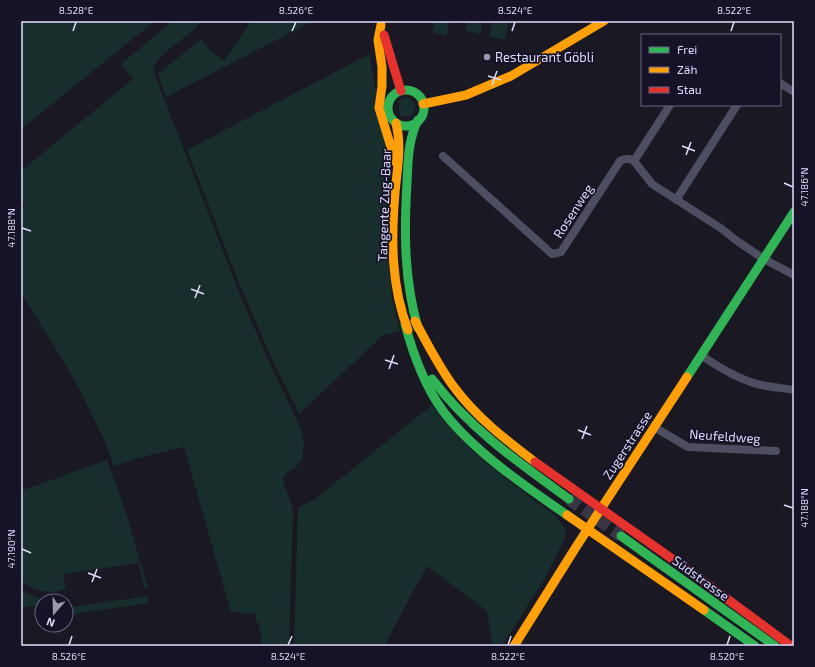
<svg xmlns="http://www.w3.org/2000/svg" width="815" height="667" font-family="'Exo 2',sans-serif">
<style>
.green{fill:#172e2d}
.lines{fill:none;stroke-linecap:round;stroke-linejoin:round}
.secondary-tunnel{stroke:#383644;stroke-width:12;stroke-dasharray:12 6;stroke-linecap:butt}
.street{stroke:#4e4e63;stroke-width:8}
.fast{stroke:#30b455;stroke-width:9}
.slow{stroke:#ff9f0a;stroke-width:9}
.jam{stroke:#e5322d;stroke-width:9}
.ticks{fill:none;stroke:#dfdefc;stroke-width:1.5}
.poi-dot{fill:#9a99b0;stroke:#161328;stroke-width:1.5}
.labels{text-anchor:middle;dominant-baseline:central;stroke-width:3.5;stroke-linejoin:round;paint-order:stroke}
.poi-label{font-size:13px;fill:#dfdefc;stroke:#161328;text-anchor:start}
.street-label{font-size:13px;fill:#dfdefc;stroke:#161328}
.neatline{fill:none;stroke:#dfdefc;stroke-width:1.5}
.ticks-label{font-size:10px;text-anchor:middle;fill:#dfdefc}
</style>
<rect width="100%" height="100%" fill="#1a1823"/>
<g class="green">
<path d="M21 21H155L21 129Z"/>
<path d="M173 21H194L200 23C189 38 156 53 153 70L238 290 265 353 301 429 304 446 302 460 295 468 287 472 283 479 285 487 291 502 293 510 289 646H262C262 638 259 631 259 622H256V614L231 612 184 447 150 455 114 466 104 439 81 392 61 357 21 293V210L25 207 21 202V171L133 79 121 64Z"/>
<path d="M251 21H313L166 97 158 74 201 39 211 51 224 61Z"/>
<path d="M435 21H450L446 36 432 32Z"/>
<path d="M468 21H483L480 34 465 30Z"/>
<path d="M493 21H509L504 40 489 36Z"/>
<path d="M369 54 389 164 387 246 392 299 400 331 382 336 299 414 271 357 238 280 187 150Z"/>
<path d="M405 97 411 98 416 106 412 115 406 117 400 116 398 101Z"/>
<path d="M432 405C465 451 511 483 556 516L561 524 563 525 566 532 564 540 545 578 502 646H493L487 611 427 566 384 646H294L298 508 315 499Z"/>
<path d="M107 460 126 513 148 588 145 589 138 563 63 574 66 588C52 596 33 591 21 580V491Z"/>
<path d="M23 591 41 599 43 601H42V605L21 608V592Z"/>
<path d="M148 596 149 603 66 615V608Z"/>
</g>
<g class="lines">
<path class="secondary-tunnel" d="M569 499 621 536"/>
<g class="street">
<path d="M780 83 794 92"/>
<path d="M443 156 552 254 561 252 620 161C625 158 629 158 634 161"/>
<path d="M634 161 652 184 722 229 737 241 764 259 794 275"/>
<path d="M634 161 670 105"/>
<path d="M676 200 737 105"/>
<path d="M701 355C718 367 736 378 757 384 769 387 782 388 794 390"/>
<path d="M654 427 688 447 776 451"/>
</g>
<g class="fast">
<circle cx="406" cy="108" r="18"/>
<path d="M418 120C408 140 408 161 407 183 404 232 404 280 418 328"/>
<path d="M405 324C413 354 424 385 443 411 472 450 526 487 567 515"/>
<path d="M687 377 794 212"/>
<path d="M432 379C471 430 518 462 569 499"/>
<path d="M621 536 775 646"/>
<path d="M704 610 755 646"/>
</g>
<g class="slow">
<path d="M381 25 378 40 382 67V86L379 108 391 147 393 161"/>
<path d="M423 104 466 95 511 76 604 21"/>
<path d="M396 123C402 147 397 169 395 193 391 239 391 286 408 330"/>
<path d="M415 321C427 343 439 367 454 387 476 417 506 440 535 462"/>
<path d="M567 515 704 610"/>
<path d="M514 646 576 547 687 377"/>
</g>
<g class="jam">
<path d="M384 35 401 91"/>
<path d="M535 462 685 568 791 646"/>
</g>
</g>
<path class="ticks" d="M73 31 76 22M292 31 296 22M512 31 515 22M731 31 734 22M488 76 501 80M492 85 497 71M682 146 695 151M686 155 691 142M784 183 793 187M22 228 31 231M191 289 204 294M195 298 200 285M385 360 398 364M389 369 394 355M578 430 591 435M582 439 587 426M784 505 793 508M22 549 31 553M88 573 101 578M92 582 97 569M69 645 72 636M288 645 292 636M508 645 511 636M727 645 730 636"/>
<circle class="poi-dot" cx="487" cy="57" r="4"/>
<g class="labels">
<g class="poi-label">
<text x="495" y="57">Restaurant Göbli</text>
</g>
<g class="street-label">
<text transform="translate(384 205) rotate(-88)">Tangente Zug-Baar</text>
<text transform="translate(573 211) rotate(-57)">Rosenweg</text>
<text transform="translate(725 436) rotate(4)">Neufeldweg</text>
<text transform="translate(627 445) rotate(-57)">Zugerstrasse</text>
<text transform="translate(701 578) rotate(36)">Südstrasse</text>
</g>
</g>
<rect width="815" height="667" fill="none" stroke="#161328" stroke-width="44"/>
<rect x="641" y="34" width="140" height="72" fill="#161328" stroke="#66647d"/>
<rect x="649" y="47" width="20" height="6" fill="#30b455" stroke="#66647d"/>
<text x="677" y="54" font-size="12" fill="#dfdefc">Frei</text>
<rect x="649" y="67" width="20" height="6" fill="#ff9f0a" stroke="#66647d"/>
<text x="677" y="74" font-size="12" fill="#dfdefc">Zäh</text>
<rect x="649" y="87" width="20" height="6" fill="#e5322d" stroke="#66647d"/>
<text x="677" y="94" font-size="12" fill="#dfdefc">Stau</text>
<g transform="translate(54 613) rotate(200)"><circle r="19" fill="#161328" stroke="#66647d"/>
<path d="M0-3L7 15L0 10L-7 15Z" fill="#9a99b0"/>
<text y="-6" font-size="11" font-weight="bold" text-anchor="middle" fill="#dfdefc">N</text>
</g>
<rect x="22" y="22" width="771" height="623" class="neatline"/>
<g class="ticks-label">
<text x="76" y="14">8.528°E</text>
<text x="296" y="14">8.526°E</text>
<text x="515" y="14">8.524°E</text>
<text x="734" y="14">8.522°E</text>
<text transform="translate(804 187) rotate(-90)" y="4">47.186°N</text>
<text transform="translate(11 228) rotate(-90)" y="4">47.188°N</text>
<text transform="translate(804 508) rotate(-90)" y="4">47.188°N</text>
<text transform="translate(11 549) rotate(-90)" y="4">47.190°N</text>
<text x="69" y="660">8.526°E</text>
<text x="288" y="660">8.524°E</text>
<text x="508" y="660">8.522°E</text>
<text x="727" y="660">8.520°E</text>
</g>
</svg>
